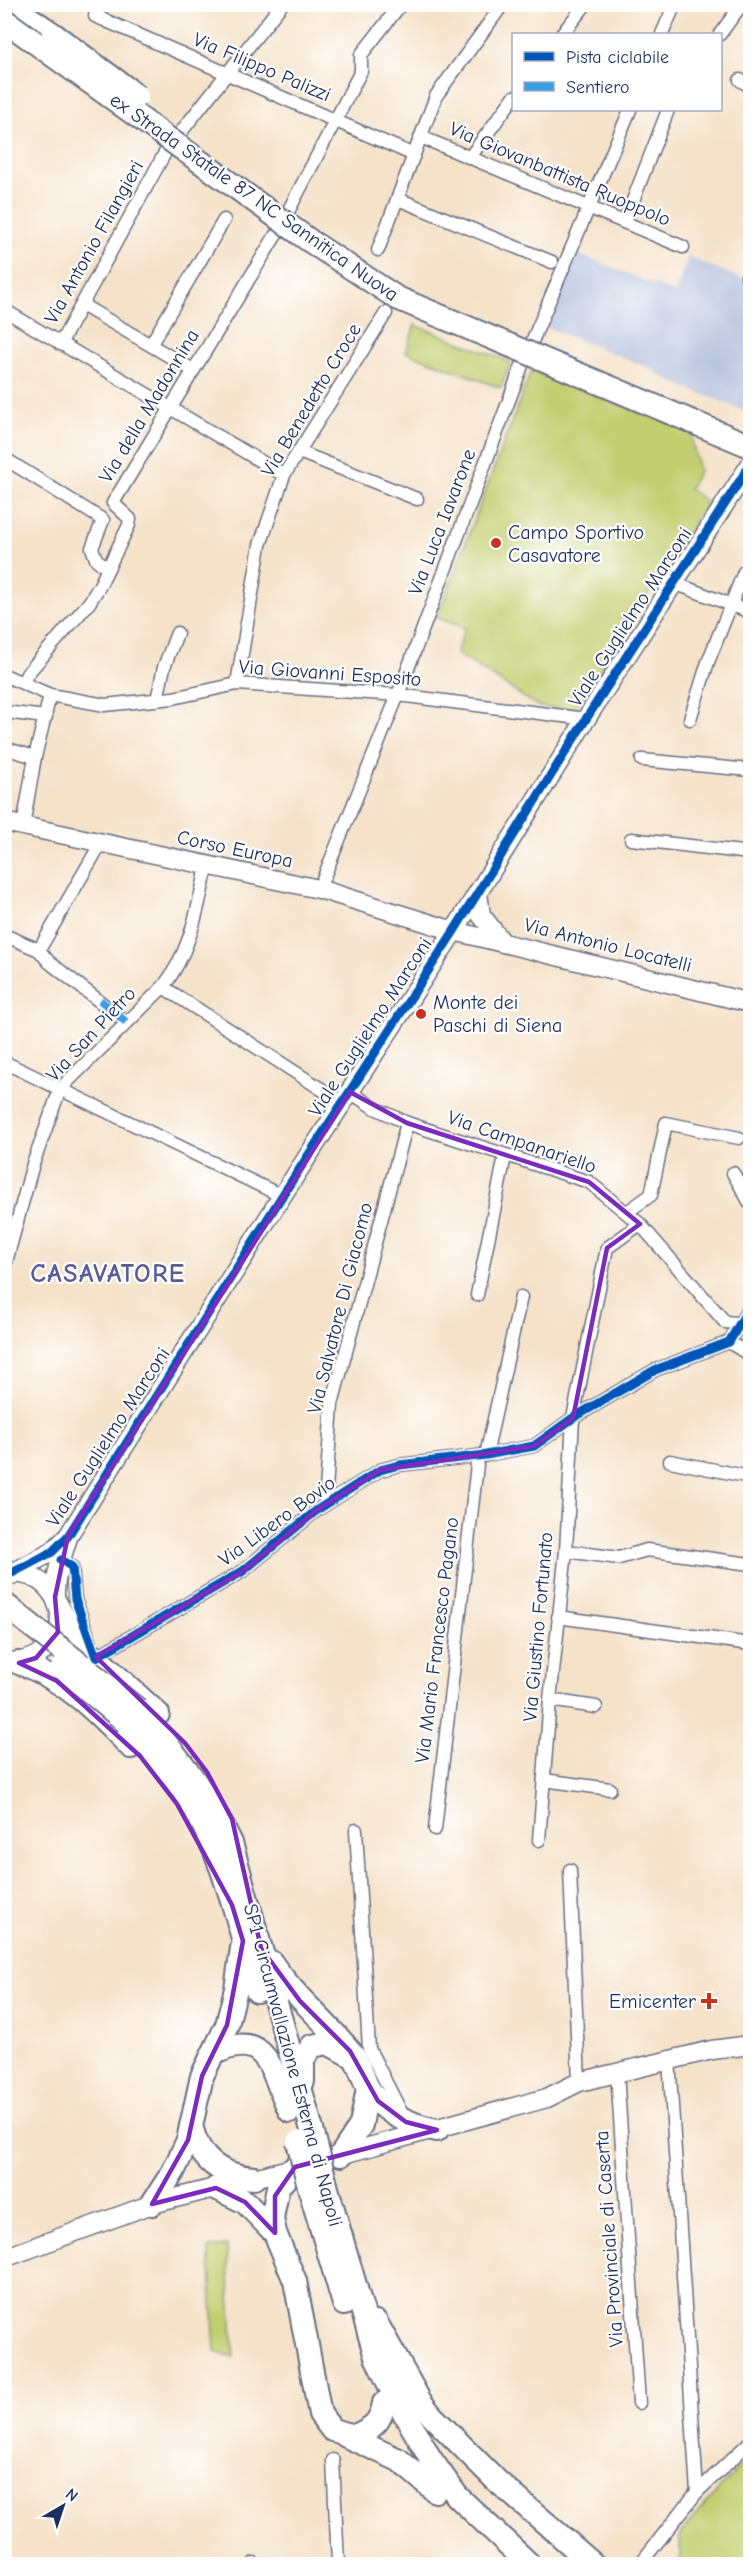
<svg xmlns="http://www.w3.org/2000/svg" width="755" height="2569" font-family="'Comic Neue',sans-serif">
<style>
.industrial{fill:#bac4de}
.green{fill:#c2cf70;stroke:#6e7f67;stroke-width:1.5}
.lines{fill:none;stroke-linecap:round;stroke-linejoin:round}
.street-casing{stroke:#676e83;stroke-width:15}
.secondary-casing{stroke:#676e83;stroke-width:21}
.highway-casing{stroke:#676e83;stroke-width:26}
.street{stroke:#fff;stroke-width:12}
.secondary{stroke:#fff;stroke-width:18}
.highway{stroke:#fff;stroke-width:22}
.highway-bridge-casing{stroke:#676e83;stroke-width:26;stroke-linecap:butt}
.highway-bridge{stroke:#fff;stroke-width:22}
.quiet{stroke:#3b9de6;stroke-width:8;stroke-dasharray:15 8;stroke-linecap:butt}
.cycleway-casing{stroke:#fff;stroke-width:13}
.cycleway{stroke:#0057b8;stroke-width:9}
.marked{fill:none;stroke:#7b2cbf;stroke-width:4.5;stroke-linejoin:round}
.poi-dot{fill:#c8321e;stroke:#fff;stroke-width:2}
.labels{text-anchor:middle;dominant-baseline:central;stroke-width:4.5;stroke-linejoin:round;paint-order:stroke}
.street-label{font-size:20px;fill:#1b2f5e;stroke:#fff}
.poi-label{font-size:20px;fill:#1b2f5e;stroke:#fff;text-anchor:start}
.district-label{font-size:26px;font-weight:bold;letter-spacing:1.5px;fill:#595c96;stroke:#fff}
</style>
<rect width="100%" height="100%" fill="#fff"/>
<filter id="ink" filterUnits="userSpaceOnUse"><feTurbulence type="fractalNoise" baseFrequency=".0167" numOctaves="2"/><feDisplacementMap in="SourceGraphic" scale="12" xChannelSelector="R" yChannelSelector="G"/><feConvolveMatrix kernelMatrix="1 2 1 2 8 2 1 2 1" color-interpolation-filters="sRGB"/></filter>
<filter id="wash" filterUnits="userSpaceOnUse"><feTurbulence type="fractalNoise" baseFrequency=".008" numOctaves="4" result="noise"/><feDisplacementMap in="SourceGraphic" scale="24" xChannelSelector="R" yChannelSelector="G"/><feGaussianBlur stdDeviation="1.35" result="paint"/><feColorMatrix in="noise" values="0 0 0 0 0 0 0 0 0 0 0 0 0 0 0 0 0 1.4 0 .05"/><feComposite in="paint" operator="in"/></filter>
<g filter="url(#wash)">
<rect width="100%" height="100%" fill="#f5e2c9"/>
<path class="industrial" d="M576 253 675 293 688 257 750 282V413L670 381 647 367 546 327Z"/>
<g class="green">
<path d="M415 325 511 362 501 388 406 352Z"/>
<path d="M531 371 694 433 692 442 699 471 689 489 707 502 574 710 539 707 456 653 465 628 437 618Z"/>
<path d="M227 2246 234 2357 215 2352 209 2248Z"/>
<path d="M750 2455V2564H680V2536L687 2525Z"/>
</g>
</g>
<g filter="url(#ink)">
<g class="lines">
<defs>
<g id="street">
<path d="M102 4 95 16 414 155"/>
<path d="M562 34 586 4"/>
<path d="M662 34 675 4"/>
<path d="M720 34 742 4"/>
<path d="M740 80 750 86"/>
<path d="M421 137 683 247"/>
<path d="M470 157 514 97"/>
<path d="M398 199 552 262"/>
<path d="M625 221 668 110"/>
<path d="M378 250 436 96 503 4"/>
<path d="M747 276 750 277"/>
<path d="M82 305 193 370"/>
<path d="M4 310 284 475"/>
<path d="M60 344 166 151 282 4"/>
<path d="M151 344 224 220"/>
<path d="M299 452 417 499"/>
<path d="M4 458 103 520 92 548 96 559 107 568"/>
<path d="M674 583 750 612"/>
<path d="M4 675 50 695 105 705 173 698 237 684 398 695 586 719"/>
<path d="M23 683 27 674 89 603 99 587 129 525 130 519 113 503 277 233 361 71V55L401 4"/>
<path d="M237 684 260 545 284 475 386 313"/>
<path d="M157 700 164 667 177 633"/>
<path d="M4 712 46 717"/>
<path d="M690 719 708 662 744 572"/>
<path d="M4 748 35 757"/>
<path d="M642 760 750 770"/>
<path d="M23 826 35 757 50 695"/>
<path d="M631 839 750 853"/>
<path d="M319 889 398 695 523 363 630 110"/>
<path d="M4 935 39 950 49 962 126 1022"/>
<path d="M39 950 101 843"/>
<path d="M163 987 343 1103"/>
<path d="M4 1062 282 1196"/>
<path d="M350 1092 373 1107 407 1123 589 1182 640 1224 725 1322 750 1324"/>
<path d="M733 1173 750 1203"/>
<path d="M627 1212 651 1195 666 1123 739 1138"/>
<path d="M4 1269 33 1164 60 1089 163 987C191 951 197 910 207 867"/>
<path d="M477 1295 505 1156"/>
<path d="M729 1342 750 1355"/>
<path d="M486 1455 521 1297"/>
<path d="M670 1461 750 1477"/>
<path d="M325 1504 332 1404 407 1123"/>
<path d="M566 1551 619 1558 647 1550 750 1564"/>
<path d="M61 1560 72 1567 75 1599 96 1657 243 1571 317 1510 380 1470 399 1465 486 1455 534 1446 573 1418 655 1370 729 1342 750 1306"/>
<path d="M558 1617 750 1644"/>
<path d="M550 1700 596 1707"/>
<path d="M544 1780 610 1789"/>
<path d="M435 1829 478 1456"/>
<path d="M356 1830 369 2049 402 2114"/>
<path d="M539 1840 550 1700 566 1551 573 1418 607 1248 640 1224"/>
<path d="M570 1870 579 2082"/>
<path d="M669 2059 697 2492"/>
<path d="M617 2072 639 2403"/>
<path d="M333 2460 338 2564"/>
<path d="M254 2563V2564"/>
<path d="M426 2563V2564"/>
<path d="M640 2564 697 2492 750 2442"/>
</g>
<g id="secondary">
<path d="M4 822 319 889 454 931 750 1003"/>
<path d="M478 893 481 915 503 943"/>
<path d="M11 1573C50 1574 55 1600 72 1629 79 1640 87 1648 96 1657"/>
<path d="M12 1573 52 1552 68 1536 282 1196 454 931 586 719 750 465"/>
<path d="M4 1661C33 1665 61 1647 60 1615 60 1609 56 1603 55 1597 54 1578 62 1556 68 1538"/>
<path d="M336 2156 547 2098 579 2082 712 2050 750 2045"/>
<path d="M4 2258 152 2204 297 2167"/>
</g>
<g id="highway">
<path d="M9 4 53 34"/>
<path d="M4 1571 12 1573"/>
<path d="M96 1657 158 1714"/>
<path d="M19 1663C64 1678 98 1713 131 1747"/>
<path d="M138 1710C178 1756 204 1788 231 1843L314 2137"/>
<path d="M126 1722C151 1750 178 1779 197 1813 226 1867 241 1931 257 1991"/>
<path d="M271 1962C294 1996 324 2020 350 2051 359 2062 362 2076 368 2088 383 2113 410 2125 437 2130"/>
<path d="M215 2053C269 2027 271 2074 290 2111"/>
<path d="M303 2081V2059L312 2046 328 2043 348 2054"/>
<path d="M191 2126C200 2161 219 2175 254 2178"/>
<path d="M341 2155 361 2125 368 2088"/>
<path d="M295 2167 278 2187 272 2218 275 2233 295 2281 320 2414 332 2430 355 2436C372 2428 381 2423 384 2403"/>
<path d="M326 2185 376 2357 395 2397 430 2458 457 2496 529 2564"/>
<path d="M216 2188 245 2202 275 2233"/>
<path d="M310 2190 344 2304"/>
<path d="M152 2204 173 2172 188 2140 202 2076 227 2025 236 1989 242 1948"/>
<path d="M376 2322 420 2401 432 2416 497 2481 593 2564"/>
<path d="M346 2436 399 2460 435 2491"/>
</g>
</defs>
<use href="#street" class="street-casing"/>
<use href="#secondary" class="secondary-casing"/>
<use href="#highway" class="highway-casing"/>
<use href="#street" class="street"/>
<use href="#secondary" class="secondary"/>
<use href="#highway" class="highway"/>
<defs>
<g id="highway-bridge">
<path d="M4 20 310 241 397 298 750 446"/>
<path d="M53 34 137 96"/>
<path d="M4 1604 138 1710"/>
<path d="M62 1668 126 1722"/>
<path d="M314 2137 326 2185"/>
<path d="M298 2142 310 2190"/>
</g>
</defs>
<use href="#highway-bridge" class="highway-bridge-casing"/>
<use href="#highway-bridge" class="highway-bridge"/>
<g class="quiet">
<path d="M747 276 750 277"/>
<path d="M100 1000 126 1022"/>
</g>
<defs>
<g id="cycleway">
<path d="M61 1560 72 1567 75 1599 96 1657 243 1571 317 1510 380 1470 399 1465 486 1455 534 1446 573 1418 655 1370 729 1342 750 1306"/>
<path d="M12 1573 52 1552 68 1536 282 1196 454 931 586 719 750 465"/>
</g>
</defs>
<use href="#cycleway" class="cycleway-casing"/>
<use href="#cycleway" class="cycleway"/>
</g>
</g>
<path class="marked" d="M350 1092 407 1123 589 1182 640 1224 607 1248 573 1418 534 1446 380 1470 317 1510 243 1571 96 1657 185 1743 207 1772 232 1819 261 1948 300 2001 350 2051 378 2101 406 2122 437 2130 295 2167 275 2196V2233L245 2202 216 2188 152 2204 188 2140 202 2076 227 2025 243 1941 232 1905 177 1804 140 1756 57 1681 19 1663 36 1658 58 1632 55 1597 68 1536Z"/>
<g class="poi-dot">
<circle cx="496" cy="543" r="6"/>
<circle cx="421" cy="1014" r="6"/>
<path d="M706 1992h6v6h6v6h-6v6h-6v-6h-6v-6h6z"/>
</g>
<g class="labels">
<g class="street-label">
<text transform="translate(262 67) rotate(23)">Via Filippo Palizzi</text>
<text transform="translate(560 174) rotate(23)">Via Giovanbattista Ruoppolo</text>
<text transform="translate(254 197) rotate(35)">ex Strada Statale 87 NC Sannitica Nuova</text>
<text transform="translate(94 242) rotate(-61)">Via Antonio Filangieri</text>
<text transform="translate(311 400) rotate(-59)">Via Benedetto Croce</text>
<text transform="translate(149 406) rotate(-59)">Via della Madonnina</text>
<text transform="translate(442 522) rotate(-69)">Via Luca Iavarone</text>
<text transform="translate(630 617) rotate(-57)">Viale Guglielmo Marconi</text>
<text transform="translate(330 673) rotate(4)">Via Giovanni Esposito</text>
<text transform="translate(235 849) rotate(12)">Corso Europa</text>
<text transform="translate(608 945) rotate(14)">Via Antonio Locatelli</text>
<text transform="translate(370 1027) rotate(-57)">Viale Guglielmo Marconi</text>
<text transform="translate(91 1034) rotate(-47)">Via San Pietro</text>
<text transform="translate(522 1142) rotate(19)">Via Campanariello</text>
<text transform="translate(340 1308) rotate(-76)">Via Salvatore Di Giacomo</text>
<text transform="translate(108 1437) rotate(-57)">Viale Guglielmo Marconi</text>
<text transform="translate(277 1521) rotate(-36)">Via Libero Bovio</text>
<text transform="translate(538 1627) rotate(-85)">Via Giustino Fortunato</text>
<text transform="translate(437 1640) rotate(-83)">Via Mario Francesco Pagano</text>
<text transform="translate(293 2065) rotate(75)">SP1 Circumvallazione Esterna di Napoli</text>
<text transform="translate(609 2239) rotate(-94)">Via Provinciale di Caserta</text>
</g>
<g class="poi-label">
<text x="508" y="532">Campo Sportivo<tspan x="508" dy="23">Casavatore</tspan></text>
<text x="433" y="1002">Monte dei<tspan x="433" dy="23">Paschi di Siena</tspan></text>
<text x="696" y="2001" text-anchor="end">Emicenter</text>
</g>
<g class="district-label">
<text x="108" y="1274">CASAVATORE</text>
</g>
</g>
<rect width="755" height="2569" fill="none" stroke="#fff" stroke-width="24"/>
<rect x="512" y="33" width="210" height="78" fill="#ffffff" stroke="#a4acbf" stroke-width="1.5"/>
<rect x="524" y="52" width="30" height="9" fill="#0057b8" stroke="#a4acbf" stroke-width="1.5"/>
<text x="566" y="63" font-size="18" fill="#1b2f5e">Pista ciclabile</text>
<rect x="524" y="82" width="30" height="9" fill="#3b9de6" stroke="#a4acbf" stroke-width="1.5"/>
<text x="566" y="93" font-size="18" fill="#1b2f5e">Sentiero</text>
<g transform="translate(63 2506) rotate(39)" stroke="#ffffff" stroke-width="4.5" paint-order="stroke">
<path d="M0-4.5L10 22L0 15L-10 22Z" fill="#1b2f5e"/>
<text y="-9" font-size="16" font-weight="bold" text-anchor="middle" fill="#1b2f5e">N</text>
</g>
</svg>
